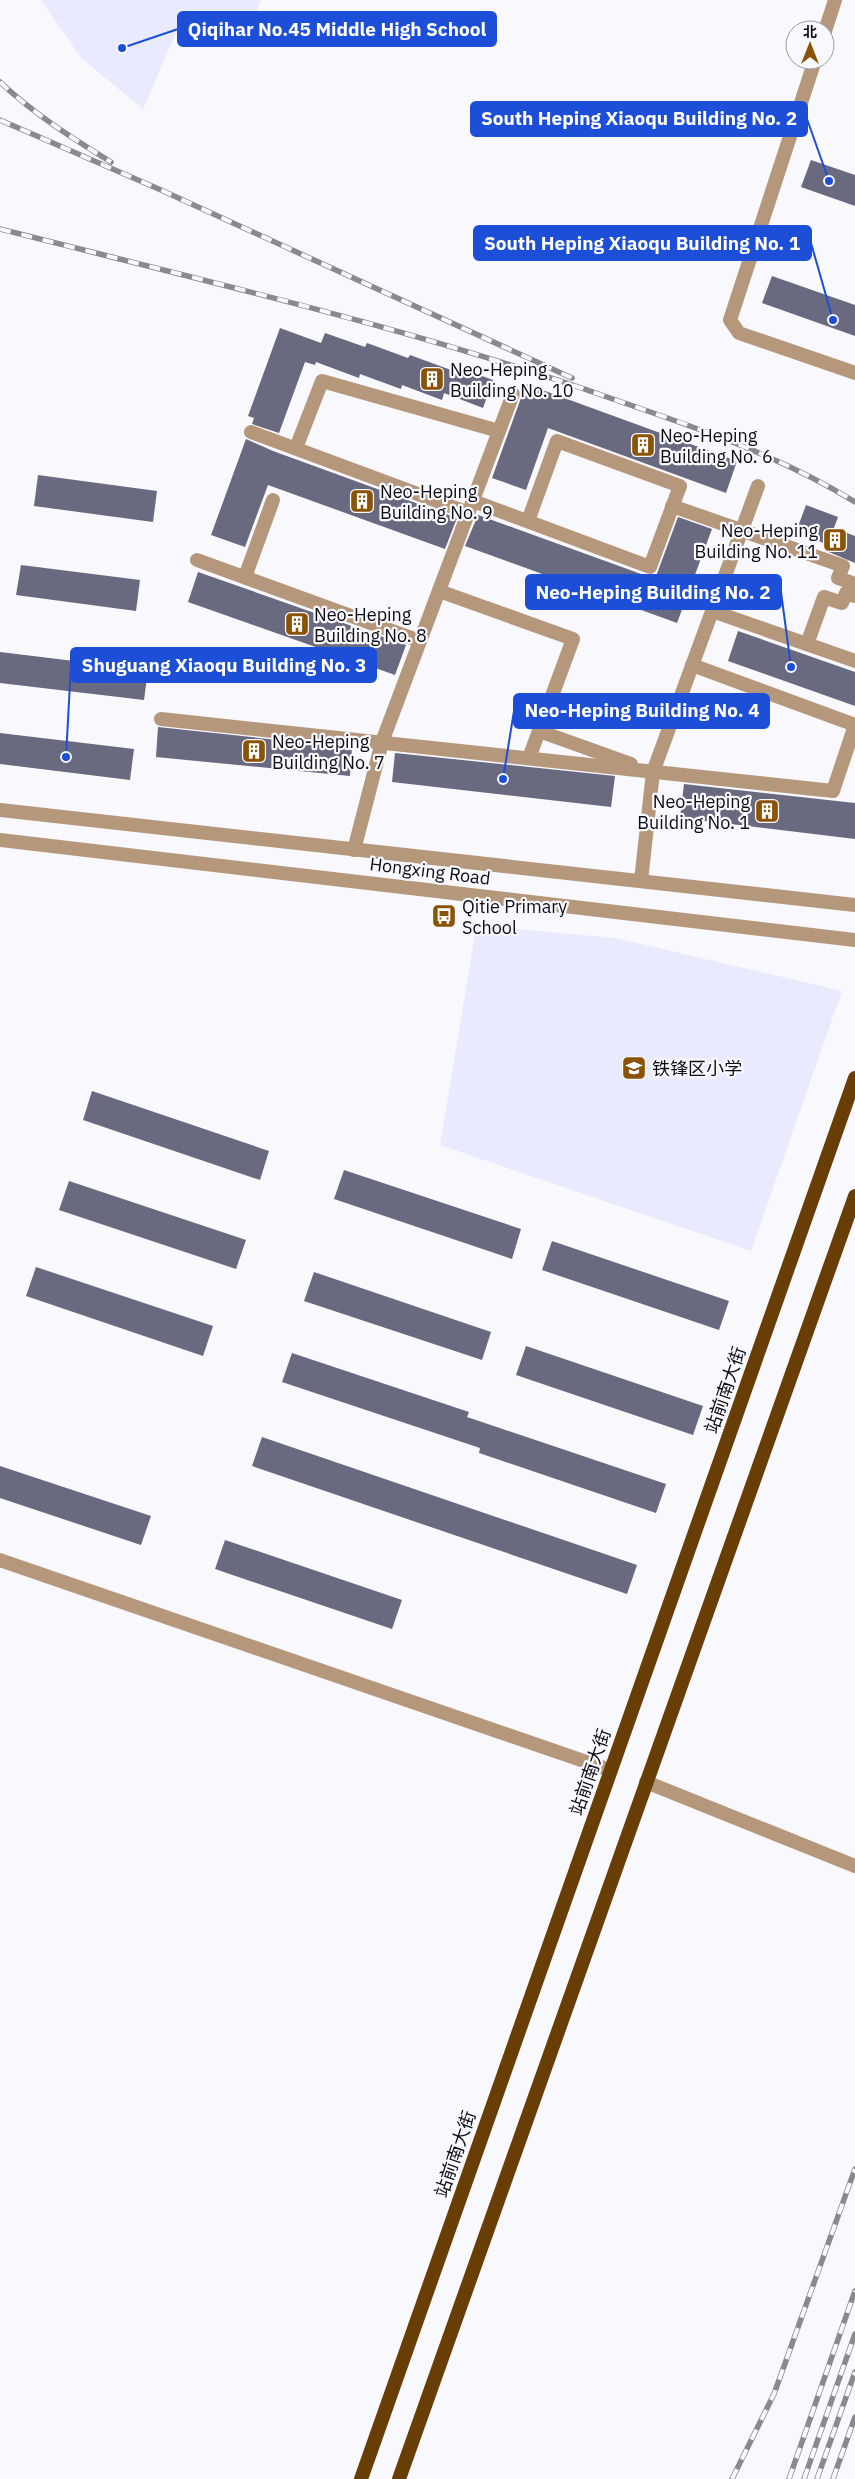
<svg xmlns="http://www.w3.org/2000/svg" width="855" height="2479" font-family="'IBM Plex Sans','Noto Sans SC',sans-serif">
<style>
.built{fill:#e9eafe}
.building{fill:#69697f}
.lines{fill:none;stroke-linecap:round;stroke-linejoin:round}
.minor{stroke:#b5987c;stroke-width:14}
.tertiary{stroke:#b5987c;stroke-width:14}
.trunk{stroke:#683e06;stroke-width:14}
.rail-casing{stroke:#89898f;stroke-width:5.5}
.rail{stroke:#f8f8fd;stroke-width:4;stroke-dasharray:11;stroke-linecap:butt}
.labels{text-anchor:middle;dominant-baseline:central;stroke-width:4.5;stroke-linejoin:round;paint-order:stroke}
.poi-label{font-size:18px;fill:#0d0d15;stroke:#f8f8fd;text-anchor:start}
.street-label{font-size:18px;fill:#0d0d15;stroke:#f8f8fd}
.leader{fill:none;stroke:#1d4ed8;stroke-width:2}
.callout-dot{fill:#1d4ed8;stroke:#f8f8fd;stroke-width:2}
.callout{fill:#1d4ed8;stroke:#1d4ed8;stroke-width:2}
.callout-label{font-size:19px;text-anchor:middle;font-weight:bold;fill:#fff}
</style>
<rect width="100%" height="100%" fill="#f8f8fd"/>
<g class="built">
<path d="M41 0H261L247 38 183 16 143 109 81 58Z"/>
<path d="M473 925 615 938 842 991 751 1251 440 1145 474 940Z"/>
</g>
<g class="building">
<path d="M811 160 855 175V206L801 187Z"/>
<path d="M772 276 855 305V336L762 303Z"/>
<path d="M280 328 321 343 325 333 365 347 367 343 408 358 410 355 451 370 452 365 493 380 483 408 444 393 442 400 402 385 401 389 360 374 359 378 316 362 315 365 305 362 279 433 252 424 254 418 248 416Z"/>
<path d="M526 384 737 461 726 493 548 428 526 490 492 478Z"/>
<path d="M246 439 273 451 457 518 445 549 268 485 245 547 211 535Z"/>
<path d="M38 475 157 491 153 522 34 506Z"/>
<path d="M806 505 838 517 834 528 855 536V563L824 550 826 544 796 532Z"/>
<path d="M478 515 655 579 678 517 712 529 677 623 465 546Z"/>
<path d="M21 565 140 580 136 611 16 595Z"/>
<path d="M198 572 406 645 395 675 188 602Z"/>
<path d="M738 631 855 672V706L728 661Z"/>
<path d="M0 652 148 670 144 700 0 683Z"/>
<path d="M158 727 352 748 350 776 156 757Z"/>
<path d="M0 733 134 749 130 780 0 764Z"/>
<path d="M395 753 615 776 611 807 392 782Z"/>
<path d="M684 784 855 803V839L680 818Z"/>
<path d="M92 1091 269 1151 260 1180 83 1120Z"/>
<path d="M344 1170 521 1229 512 1259 334 1199Z"/>
<path d="M69 1181 246 1240 236 1269 59 1210Z"/>
<path d="M552 1241 729 1301 719 1330 542 1270Z"/>
<path d="M36 1267 213 1326 203 1356 26 1296Z"/>
<path d="M314 1272 491 1332 482 1360 304 1301Z"/>
<path d="M526 1346 703 1406 693 1435 516 1375Z"/>
<path d="M292 1353 469 1412 467 1417 666 1484 656 1513 479 1453 480 1448 282 1382Z"/>
<path d="M262 1437 637 1565 627 1594 252 1466Z"/>
<path d="M0 1466 151 1516 141 1545 0 1498Z"/>
<path d="M225 1540 402 1600 392 1629 215 1569Z"/>
</g>
<g class="lines">
<g class="minor">
<path d="M825 31 835 0"/>
<path d="M815 60 730 320 739 333 855 373"/>
<path d="M251 432 469 513"/>
<path d="M296 448 322 381 499 431"/>
<path d="M473 501 650 567 680 486 557 441 528 521"/>
<path d="M672 506 843 566 838 578 855 584"/>
<path d="M197 560 420 641"/>
<path d="M245 577 273 500"/>
<path d="M439 591 573 639 529 758"/>
<path d="M712 611 855 661"/>
<path d="M807 644 824 597 842 603 846 593 854 596 855 594"/>
<path d="M161 719 833 791 855 725 692 665"/>
<path d="M539 731 631 764"/>
<path d="M354 850 382 742 513 394"/>
<path d="M641 881 653 772 758 486"/>
<path d="M0 1560 610 1770"/>
<path d="M646 1782 855 1866"/>
</g>
<g class="tertiary">
<path d="M0 810 855 905"/>
<path d="M0 840 855 940"/>
</g>
<g class="trunk">
<path d="M361 2479 855 1078"/>
<path d="M399 2479 855 1196"/>
</g>
<defs>
<g id="rail">
<path d="M0 82C34 114 72 138 111 162"/>
<path d="M0 120 161 190 572 378"/>
<path d="M0 229C205 281 411 328 610 398 694 427 779 455 855 502"/>
<path d="M732 2479 774 2394 855 2169"/>
<path d="M789 2479 855 2291"/>
<path d="M804 2479 855 2334"/>
<path d="M817 2479 855 2372"/>
<path d="M833 2479 855 2417"/>
</g>
</defs>
<use href="#rail" class="rail-casing"/>
<use href="#rail" class="rail"/>
</g>
<defs>
<symbol id="building-square" viewBox="-11 -11 22 22"><rect x="-9" y="-9" width="18" height="18" rx="4" fill="#8b5306" stroke="#f8f8fd"/><path d="M-4-6H4V6H1V3H-1V6H-4ZM-2.5-4.3h1.7v1.8h-1.7ZM.8-4.3h1.7v1.8H.8ZM-2.5-1h1.7V.8h-1.7ZM.8-1h1.7V.8H.8Z" fill="#fff"/></symbol>
<symbol id="bus-square" viewBox="-11 -11 22 22"><rect x="-9" y="-9" width="18" height="18" rx="4" fill="#8b5306" stroke="#f8f8fd"/><path d="M-5-6H5V4H4V6H2V4H-2V6H-4V4H-5ZM-3.5-4V0h7V-4ZM-3.5 1.2v1.5H-2V1.2ZM2 1.2v1.5H3.5V1.2Z" fill="#fff"/></symbol>
<symbol id="school-square" viewBox="-11 -11 22 22"><rect x="-9" y="-9" width="18" height="18" rx="4" fill="#8b5306" stroke="#f8f8fd"/><path d="M0-5L7-2L0 1L-7-2ZM-4 1L0 2.5L4 1V4Q0 6-4 4Z" fill="#fff"/></symbol>
</defs>
<g fill-rule="evenodd">
<use href="#building-square" x="418" y="365" width="28" height="28"/>
<use href="#building-square" x="629" y="431" width="28" height="28"/>
<use href="#building-square" x="348" y="487" width="28" height="28"/>
<use href="#building-square" x="821" y="526" width="28" height="28"/>
<use href="#building-square" x="283" y="610" width="28" height="28"/>
<use href="#building-square" x="240" y="737" width="28" height="28"/>
<use href="#building-square" x="753" y="797" width="28" height="28"/>
<use href="#bus-square" x="430" y="902" width="28" height="28"/>
<use href="#school-square" x="620" y="1054" width="28" height="28"/>
</g>
<g class="labels">
<g class="poi-label">
<text x="450" y="369">Neo-Heping<tspan x="450" dy="21">Building No. 10</tspan></text>
<text x="660" y="435">Neo-Heping<tspan x="660" dy="21">Building No. 6</tspan></text>
<text x="380" y="491">Neo-Heping<tspan x="380" dy="21">Building No. 9</tspan></text>
<text x="818" y="530" text-anchor="end">Neo-Heping<tspan x="818" dy="21">Building No. 11</tspan></text>
<text x="314" y="614">Neo-Heping<tspan x="314" dy="21">Building No. 8</tspan></text>
<text x="272" y="741">Neo-Heping<tspan x="272" dy="21">Building No. 7</tspan></text>
<text x="750" y="801" text-anchor="end">Neo-Heping<tspan x="750" dy="21">Building No. 1</tspan></text>
<text x="462" y="906">Qitie Primary<tspan x="462" dy="21">School</tspan></text>
<text x="652" y="1068">铁锋区小学</text>
</g>
<g class="street-label">
<text transform="translate(430 871) rotate(7)">Hongxing Road</text>
<text transform="translate(725 1390) rotate(-71)">站前南大街</text>
<text transform="translate(590 1772) rotate(-71)">站前南大街</text>
<text transform="translate(455 2154) rotate(-71)">站前南大街</text>
</g>
</g>
<path class="leader" d="M122 48L178 29M829 181L807 119M833 320L811 243M791 667L781 592M66 757L71 665M503 779L514 711"/>
<g class="callout-dot">
<circle cx="122" cy="48" r="5"/>
<circle cx="829" cy="181" r="5"/>
<circle cx="833" cy="320" r="5"/>
<circle cx="791" cy="667" r="5"/>
<circle cx="66" cy="757" r="5"/>
<circle cx="503" cy="779" r="5"/>
</g>
<g class="callout">
<rect x="178" y="12" width="318" height="34" rx="5"/>
<rect x="471" y="102" width="336" height="34" rx="5"/>
<rect x="474" y="226" width="337" height="34" rx="5"/>
<rect x="526" y="575" width="255" height="34" rx="5"/>
<rect x="71" y="648" width="305" height="34" rx="5"/>
<rect x="514" y="694" width="255" height="34" rx="5"/>
</g>
<g class="callout-label">
<text x="337" y="36">Qiqihar No.45 Middle High School</text>
<text x="639" y="125">South Heping Xiaoqu Building No. 2</text>
<text x="642" y="250">South Heping Xiaoqu Building No. 1</text>
<text x="653" y="599">Neo-Heping Building No. 2</text>
<text x="224" y="672">Shuguang Xiaoqu Building No. 3</text>
<text x="642" y="717">Neo-Heping Building No. 4</text>
</g>
<g transform="translate(810 45)"><circle r="24" fill="#f8f8fd" stroke="#9a9aa0"/>
<path d="M0-4L9 19L0 12L-9 19Z" fill="#8b5306"/>
<text y="-8" font-size="14" font-weight="bold" text-anchor="middle" fill="#0d0d15">北</text>
</g>
</svg>
